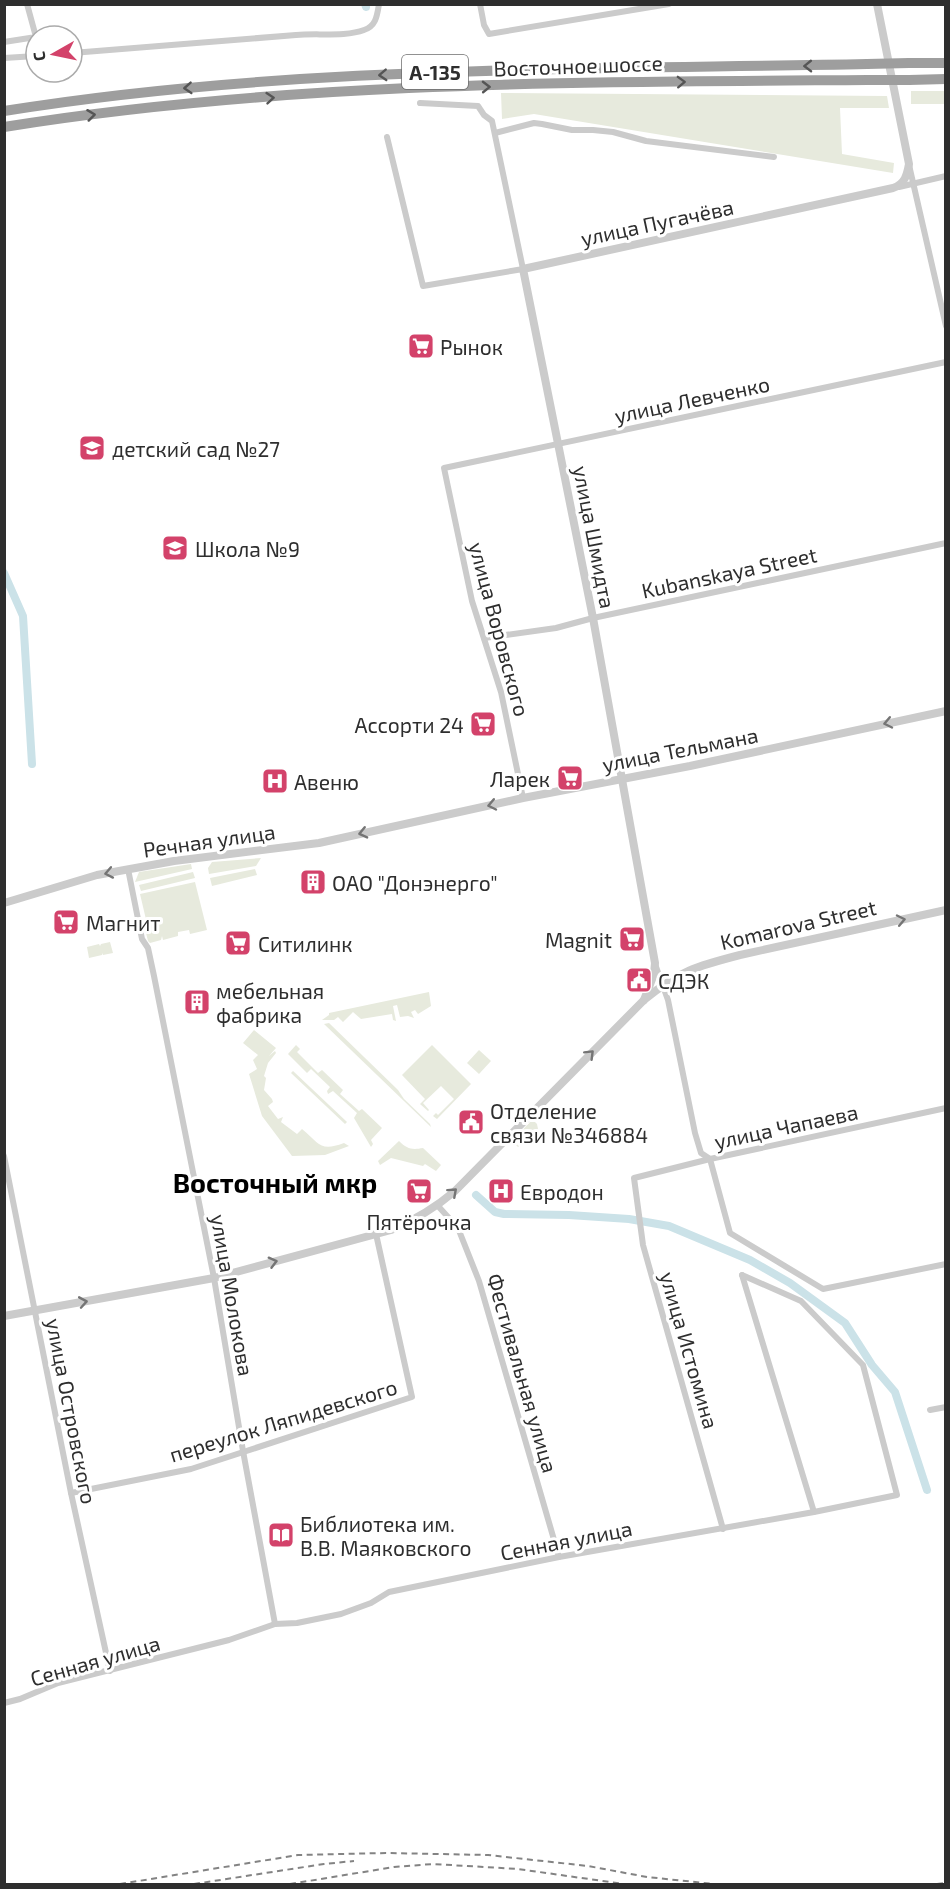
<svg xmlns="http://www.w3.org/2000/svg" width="950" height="1889" font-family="'Exo 2',sans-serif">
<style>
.green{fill:#e7eadd}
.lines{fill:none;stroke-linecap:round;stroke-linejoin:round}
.canal{stroke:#cbe2e8;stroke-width:8}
.minor{stroke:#cbcbcb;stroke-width:6}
.tertiary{stroke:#cbcbcb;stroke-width:8}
.trunk{stroke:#9e9e9e;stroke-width:10}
.rail{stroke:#838383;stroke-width:2;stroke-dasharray:6 4.5;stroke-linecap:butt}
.trunk-bridge{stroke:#9e9e9e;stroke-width:10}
.oneway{stroke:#555}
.oneway2{stroke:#757575}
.labels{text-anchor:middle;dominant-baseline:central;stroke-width:6;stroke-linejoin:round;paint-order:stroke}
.shield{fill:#fff;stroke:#6d6d6d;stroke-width:1.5}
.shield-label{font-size:20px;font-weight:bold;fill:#2e2e2e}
.street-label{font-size:21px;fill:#2e2e2e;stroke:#fff}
.poi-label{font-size:21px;fill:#2e2e2e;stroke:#fff;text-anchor:start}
.district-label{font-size:27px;font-weight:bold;fill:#000;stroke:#fff}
</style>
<rect width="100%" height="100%" fill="#fff"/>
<g class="green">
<rect x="911" y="91" width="34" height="13"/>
<path d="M501 93 887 96 889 108H840L842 154 894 163 893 173 534 114 502 119Z"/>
<path d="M261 858 256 866 209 874 208 868 212 862Z"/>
<path d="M191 864 192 869 135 882 139 872Z"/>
<path d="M255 869 257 875 212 886 210 878Z"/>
<path d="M193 872 195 878 141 891 139 885Z"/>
<path d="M195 882 207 930 190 934 189 930 178 932V936L163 940 162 936 161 940 150 943 148 941 145 929 148 928 140 894Z"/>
<path d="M110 942 113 953 103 955 102 953V955L89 958 87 947 99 944 100 946 101 944Z"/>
<path d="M429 992 431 1006 418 1014 415 1010 411 1012 414 1018 408 1016 400 1017 397 1005 393 1006 396 1021 393 1020 392 1014 361 1019 353 1012 343 1022 338 1017 334 1020H322L329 1015V1013Z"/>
<path d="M329 1023 398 1090 404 1099 430 1124 431 1127 324 1024Z"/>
<path d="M254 1030 276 1048 269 1056 275 1051 276 1053 268 1063 264 1076 266 1078 264 1090 272 1099 273 1102 268 1106 278 1119 283 1117 281 1122 297 1134 302 1129C320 1144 320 1152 344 1143L349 1146 325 1155 292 1156 262 1116 249 1074 257 1069 253 1060 258 1055 243 1043Z"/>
<path d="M296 1045 300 1049 297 1052 318 1073 322 1070 343 1090 340 1094 359 1111 362 1109 382 1128 371 1140 373 1144 371 1147 354 1118 357 1113 333 1091 328 1094 327 1091 330 1087 311 1069 307 1073 288 1054Z"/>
<path d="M432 1045 471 1084 437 1119 433 1116 436 1113 438 1115 454 1099 441 1086 423 1103 429 1110 428 1111 420 1104 425 1099 402 1075Z"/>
<path d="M479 1050 491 1061 479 1074 467 1063Z"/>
<path d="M293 1071 347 1122 345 1124 291 1073Z"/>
<path d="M530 1122H535L537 1124 538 1129 518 1147 512 1141Z"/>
<path d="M399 1141C407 1149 412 1150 423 1148L441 1165 436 1171 425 1164 423 1166 391 1158 380 1165 378 1161Z"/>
</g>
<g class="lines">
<g class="canal">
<path d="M365 4 366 7"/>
<path d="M4 573 23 616 32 764"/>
<path d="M476 1195 495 1212 504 1214 569 1215 629 1219 669 1226 750 1260 790 1283 845 1323 872 1365 895 1392 927 1490"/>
</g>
<g class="minor">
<path d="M480 4 484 25 489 34 669 4"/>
<path d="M4 42 36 37 27 4"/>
<path d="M72 53C147 47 221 41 296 35 316 33 346 37 364 30 376 26 377 16 379 4"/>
<path d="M4 58 36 56"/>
<path d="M495 133 534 123 542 124 572 130H593L613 132 646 141 774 157"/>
<path d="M387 137 423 286 523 269 492 121 484 115 478 106 420 103"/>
<path d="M909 165 946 326"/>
<path d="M899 187 946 176"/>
<path d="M484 638 556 628 593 618 946 543"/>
<path d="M523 798 501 692 472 601 444 468 946 362"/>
<path d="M128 869 142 939 148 948 154 976 214 1278 243 1451 275 1624"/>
<path d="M655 964 668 1000 695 1133 701 1153 710 1159 730 1233 823 1289 946 1264"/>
<path d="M4 1156 71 1493 110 1671"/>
<path d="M438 1206 458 1228 479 1281 559 1557"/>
<path d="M742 1275 814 1512"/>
<path d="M930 1410 946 1407"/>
<path d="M71 1493 191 1469 412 1397 376 1234"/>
<path d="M723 1529 643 1245 634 1178 710 1159 946 1108"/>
<path d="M4 1703 20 1699 58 1683 229 1640 275 1624 297 1623 341 1614 371 1603 389 1592 559 1557 814 1512 897 1495 863 1365 801 1301 742 1275"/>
</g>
<g class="tertiary">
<path d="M4 903 97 875 174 861 319 843 523 798 690 766 946 711"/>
<path d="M644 1000 654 974 655 963 593 618 523 269 893 188C905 184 907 175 909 164L877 4"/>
<path d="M4 1316 214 1278 391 1230C415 1220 435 1208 455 1191L644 1000C679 971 697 966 740 955L946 910"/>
</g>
<g class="trunk">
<path d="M909 63H946"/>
<path d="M909 80 946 79"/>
<path d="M4 111C289 65 579 70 867 64"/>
<path d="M4 127C289 81 580 82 867 80"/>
</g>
<g class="rail">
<path d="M120 1884 298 1855 386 1853 488 1855 588 1866 647 1877 714 1884"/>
<path d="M194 1884 324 1864 354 1861"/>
<path d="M290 1884 394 1867 433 1864 518 1869 624 1884"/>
<path d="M937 1884 946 1883"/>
</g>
<g class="trunk-bridge">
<path d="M867 64 909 63"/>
<path d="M867 80H909"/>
</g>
</g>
<defs><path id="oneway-chevron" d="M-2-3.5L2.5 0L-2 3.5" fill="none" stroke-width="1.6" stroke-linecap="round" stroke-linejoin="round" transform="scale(1.5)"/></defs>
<g class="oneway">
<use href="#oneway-chevron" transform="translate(808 66) rotate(179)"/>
<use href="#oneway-chevron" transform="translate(383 75) rotate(177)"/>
<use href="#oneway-chevron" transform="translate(681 82) rotate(-2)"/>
<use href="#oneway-chevron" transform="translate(486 87) rotate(-1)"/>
<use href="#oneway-chevron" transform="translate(188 88) rotate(176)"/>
<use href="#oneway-chevron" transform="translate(270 98) rotate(-5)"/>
<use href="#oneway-chevron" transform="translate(91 115) rotate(-7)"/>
</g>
<g class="oneway2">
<use href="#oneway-chevron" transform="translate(888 723) rotate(168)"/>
<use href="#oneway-chevron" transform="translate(492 805) rotate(168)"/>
<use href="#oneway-chevron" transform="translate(363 833) rotate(167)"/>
<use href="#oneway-chevron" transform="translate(109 873) rotate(169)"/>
<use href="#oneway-chevron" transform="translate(901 920) rotate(-12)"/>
<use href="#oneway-chevron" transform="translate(590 1054) rotate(-45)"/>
<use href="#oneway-chevron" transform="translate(453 1192) rotate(-42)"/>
<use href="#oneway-chevron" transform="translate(273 1262) rotate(-15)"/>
<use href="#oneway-chevron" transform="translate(83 1302) rotate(-10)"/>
</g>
<defs>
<symbol id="supermarket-square" viewBox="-11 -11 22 22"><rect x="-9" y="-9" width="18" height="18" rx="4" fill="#d3426a" stroke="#fff"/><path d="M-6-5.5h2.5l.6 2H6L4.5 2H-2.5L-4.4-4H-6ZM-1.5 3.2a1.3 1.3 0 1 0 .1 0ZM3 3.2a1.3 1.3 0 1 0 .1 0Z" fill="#fff"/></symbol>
<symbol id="school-square" viewBox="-11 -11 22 22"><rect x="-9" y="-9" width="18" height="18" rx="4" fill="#d3426a" stroke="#fff"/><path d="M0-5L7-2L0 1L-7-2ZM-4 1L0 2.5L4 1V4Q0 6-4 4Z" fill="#fff"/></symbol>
<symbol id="hospital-square" viewBox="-11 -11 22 22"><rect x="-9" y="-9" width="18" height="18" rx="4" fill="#d3426a" stroke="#fff"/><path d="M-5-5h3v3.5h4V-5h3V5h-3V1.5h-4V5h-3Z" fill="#fff"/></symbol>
<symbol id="building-square" viewBox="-11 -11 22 22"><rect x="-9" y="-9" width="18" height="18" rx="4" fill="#d3426a" stroke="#fff"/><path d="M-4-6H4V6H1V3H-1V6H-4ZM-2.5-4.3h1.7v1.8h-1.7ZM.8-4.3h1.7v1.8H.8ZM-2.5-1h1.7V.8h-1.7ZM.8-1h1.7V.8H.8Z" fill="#fff"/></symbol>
<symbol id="civic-square" viewBox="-11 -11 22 22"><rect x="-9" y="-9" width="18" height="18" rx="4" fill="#d3426a" stroke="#fff"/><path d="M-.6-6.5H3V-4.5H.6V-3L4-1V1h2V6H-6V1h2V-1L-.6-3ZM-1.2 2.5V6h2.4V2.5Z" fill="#fff"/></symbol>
<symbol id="library-square" viewBox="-11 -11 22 22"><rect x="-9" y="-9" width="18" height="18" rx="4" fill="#d3426a" stroke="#fff"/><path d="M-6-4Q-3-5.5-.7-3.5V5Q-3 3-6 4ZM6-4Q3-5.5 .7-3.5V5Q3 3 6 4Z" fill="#fff"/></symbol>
</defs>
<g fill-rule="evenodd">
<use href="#supermarket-square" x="406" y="331" width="30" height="30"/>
<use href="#school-square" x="77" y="433" width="30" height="30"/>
<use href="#school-square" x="160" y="533" width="30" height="30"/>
<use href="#supermarket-square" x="468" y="709" width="30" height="30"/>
<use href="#supermarket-square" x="555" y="763" width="30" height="30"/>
<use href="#hospital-square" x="260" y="766" width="30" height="30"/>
<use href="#building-square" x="298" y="867" width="30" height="30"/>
<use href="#supermarket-square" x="51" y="907" width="30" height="30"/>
<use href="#supermarket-square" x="617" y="924" width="30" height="30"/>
<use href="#supermarket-square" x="223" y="928" width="30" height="30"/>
<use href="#civic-square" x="624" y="965" width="30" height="30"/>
<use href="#building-square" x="182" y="987" width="30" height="30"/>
<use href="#civic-square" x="456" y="1107" width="30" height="30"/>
<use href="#supermarket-square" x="404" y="1176" width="30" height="30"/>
<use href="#hospital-square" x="486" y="1176" width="30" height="30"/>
<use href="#library-square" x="266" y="1520" width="30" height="30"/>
</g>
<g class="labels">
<rect class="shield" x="402" y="55" width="66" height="34" rx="4.5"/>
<g class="shield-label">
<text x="435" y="72">А-135</text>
</g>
<g class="street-label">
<text transform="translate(578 65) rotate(-2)">Восточное шоссе</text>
<text transform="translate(657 222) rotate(-12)">улица Пугачёва</text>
<text transform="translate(692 399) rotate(-12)">улица Левченко</text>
<text transform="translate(595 537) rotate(79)">улица Шмидта</text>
<text transform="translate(729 572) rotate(-12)">Kubanskaya Street</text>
<text transform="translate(500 629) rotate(75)">улица Воровского</text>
<text transform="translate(680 749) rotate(-11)">улица Тельмана</text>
<text transform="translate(209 840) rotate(-8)">Речная улица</text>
<text transform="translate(798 924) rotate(-13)">Komarova Street</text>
<text transform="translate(786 1126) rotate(-12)">улица Чапаева</text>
<text transform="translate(233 1295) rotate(80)">улица Молокова</text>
<text transform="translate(690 1350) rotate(74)">улица Истомина</text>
<text transform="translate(523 1373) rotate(74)">Фестивальная улица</text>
<text transform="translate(72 1411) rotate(79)">улица Островского</text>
<text transform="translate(283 1420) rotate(-17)">переулок Ляпидевского</text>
<text transform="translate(566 1540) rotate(-11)">Сенная улица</text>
<text transform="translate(95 1660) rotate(-16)">Сенная улица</text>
</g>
<g class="poi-label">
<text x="440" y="346">Рынок</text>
<text x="112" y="448">детский сад №27</text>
<text x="195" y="548">Школа №9</text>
<text x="464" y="724" text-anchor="end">Ассорти 24</text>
<text x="550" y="778" text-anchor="end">Ларек</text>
<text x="294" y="781">Авеню</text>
<text x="332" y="882">ОАО "Донэнерго"</text>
<text x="86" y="922">Магнит</text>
<text x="612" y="939" text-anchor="end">Magnit</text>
<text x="258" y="943">Ситилинк</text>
<text x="658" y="980">СДЭК</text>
<text x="216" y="990">мебельная<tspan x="216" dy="24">фабрика</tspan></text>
<text x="490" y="1110">Отделение<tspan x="490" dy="24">связи №346884</tspan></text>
<text x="520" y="1191">Евродон</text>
<text x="419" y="1221" text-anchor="middle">Пятёрочка</text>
<text x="300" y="1523">Библиотека им.<tspan x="300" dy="24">В.В. Маяковского</tspan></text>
</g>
<g class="district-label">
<text x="275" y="1182">Восточный мкр</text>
</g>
</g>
<rect width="950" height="1889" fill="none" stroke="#2e2e2e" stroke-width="12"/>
<g transform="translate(54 54) rotate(261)"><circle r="28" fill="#ffffff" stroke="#ababab" stroke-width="1.5"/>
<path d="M0-4.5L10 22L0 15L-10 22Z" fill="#d3426a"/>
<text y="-9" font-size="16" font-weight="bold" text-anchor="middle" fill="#2e2e2e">С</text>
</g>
</svg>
